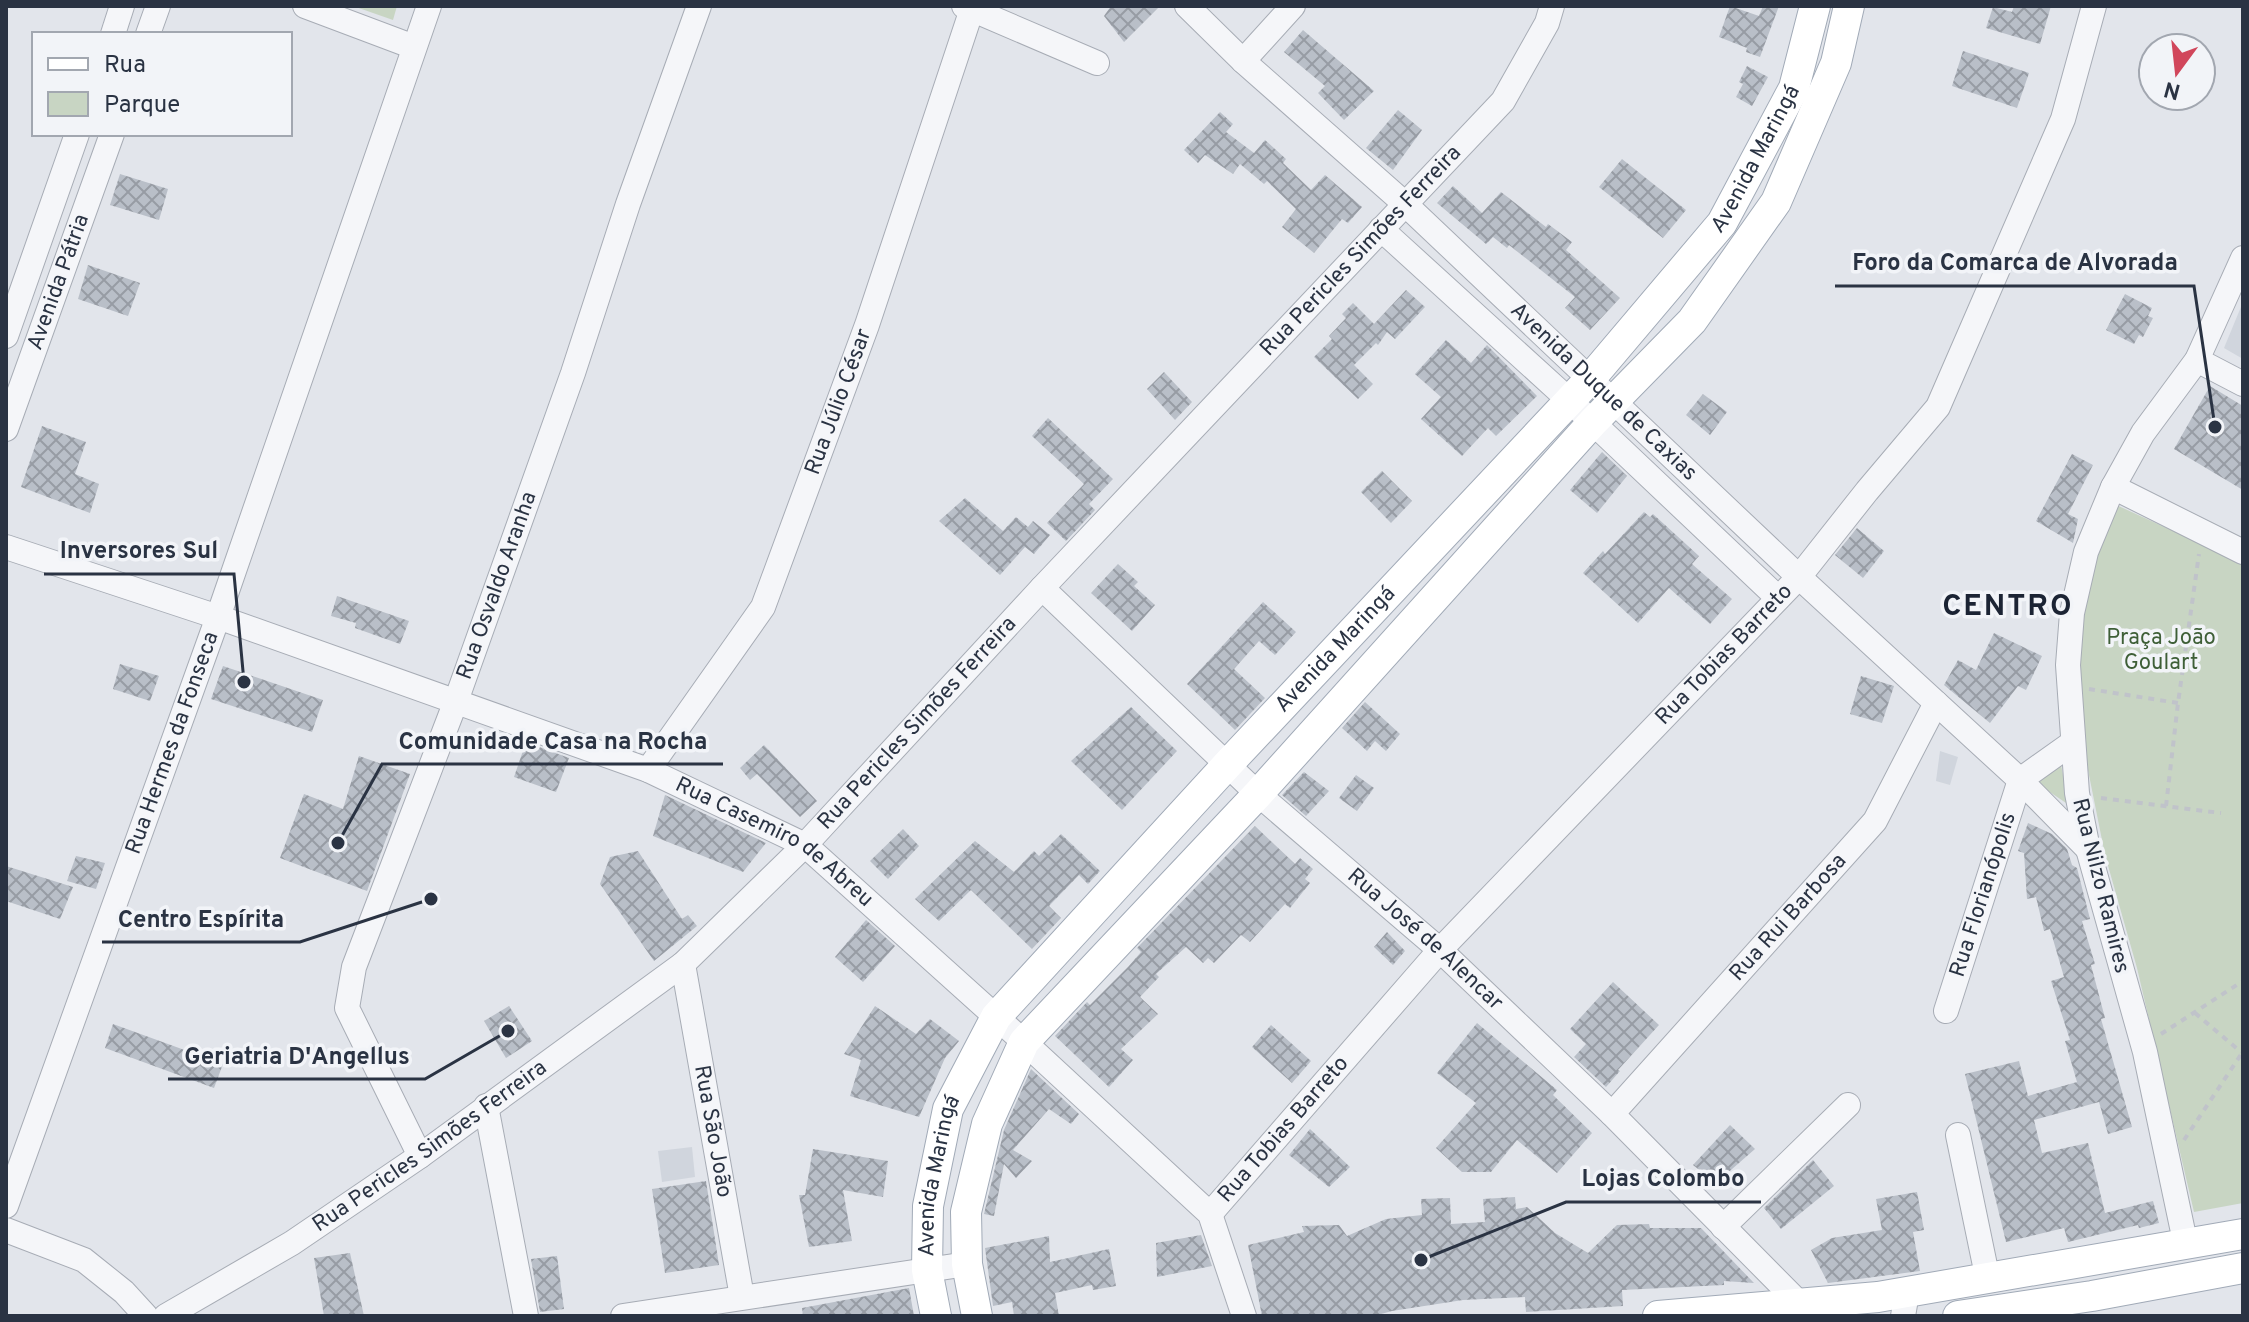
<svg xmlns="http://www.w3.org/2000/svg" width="2249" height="1322" font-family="Overpass,sans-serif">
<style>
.built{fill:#d0d5dd}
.park{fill:#c8d5c3}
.building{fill:url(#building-cross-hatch)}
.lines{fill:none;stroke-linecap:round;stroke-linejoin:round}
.minor-casing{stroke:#a7acb5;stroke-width:26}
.major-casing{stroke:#a1aab7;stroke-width:32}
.path{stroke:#c0c3ca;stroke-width:4;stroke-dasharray:6 6;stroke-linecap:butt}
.minor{stroke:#f5f6f9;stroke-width:24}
.major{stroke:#fff;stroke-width:30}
.labels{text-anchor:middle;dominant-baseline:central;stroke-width:7;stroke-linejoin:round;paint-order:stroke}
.street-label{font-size:22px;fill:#2a3343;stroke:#f2f4f8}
.park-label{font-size:22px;fill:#3e5f37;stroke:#f2f4f8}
.district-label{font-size:30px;font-weight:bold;letter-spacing:2px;fill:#1c2434;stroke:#f2f4f8}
.leader{fill:none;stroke:#2a3343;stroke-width:3}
.callout-dot{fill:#2a3343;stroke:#f2f4f8;stroke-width:3}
.callout-label{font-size:24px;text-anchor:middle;font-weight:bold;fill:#2a3343;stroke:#f2f4f8;stroke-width:7;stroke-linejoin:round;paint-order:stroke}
</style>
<defs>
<pattern id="building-cross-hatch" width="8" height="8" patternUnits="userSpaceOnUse" patternTransform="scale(2)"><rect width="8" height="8" fill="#b9bfc8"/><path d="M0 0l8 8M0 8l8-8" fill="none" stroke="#979ca4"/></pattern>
</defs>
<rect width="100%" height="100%" fill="#e2e5eb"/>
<g class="built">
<path d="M2243 302V359L2224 348Z"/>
<path d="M1940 751 1958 757 1950 785 1936 781Z"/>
<path d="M692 1147 695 1177 662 1182 658 1151Z"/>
</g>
<g class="park">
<path d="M353 6H397L393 20Z"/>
<path d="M2112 503 2243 563V1203L2194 1212 2137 968 2105 855 2084 750 2077 632Z"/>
<path d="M2060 760 2069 805 2029 778Z"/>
</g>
<g class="building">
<path d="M1111 6H1160L1124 42 1104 16Z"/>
<path d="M1730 6 1759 16 1763 6H1779L1760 57 1746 52 1747 48 1719 37Z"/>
<path d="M2014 6H2051L2040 44 1986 28 1993 7 2012 12Z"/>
<path d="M1303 30 1374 91 1344 120 1318 93 1325 86 1284 52Z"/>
<path d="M1963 51 2029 73 2017 108 1952 86Z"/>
<path d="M1747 66 1768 77 1752 106 1736 97 1743 84 1739 82Z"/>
<path d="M1398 110 1422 130 1393 170 1366 148Z"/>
<path d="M1220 112 1233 124 1226 132 1254 153 1265 140 1286 159 1283 163 1311 190 1325 175 1362 207 1348 223 1342 219 1314 253 1282 227 1296 209 1267 181 1264 184 1240 164 1233 174 1205 155 1198 163 1184 150Z"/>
<path d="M1622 159 1686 210 1663 238 1599 187Z"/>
<path d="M120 174 168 189 159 220 110 205Z"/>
<path d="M1453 186 1482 213 1501 192 1546 227 1548 224 1572 242 1566 250 1620 298 1590 330 1565 308 1575 297 1509 245 1507 248 1493 237 1486 244 1437 203Z"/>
<path d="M88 265 140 283 128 316 78 299Z"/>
<path d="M1406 290 1425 307 1395 339 1387 332 1378 345 1376 343 1354 365 1373 384 1358 399 1314 357 1332 339 1329 336 1346 318 1342 314 1353 303 1374 324Z"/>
<path d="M2125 294 2152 308 2148 316 2153 318 2143 337 2139 335 2134 344 2106 330Z"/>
<path d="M1446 340 1471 363 1487 345 1537 396 1496 436 1488 428 1462 456 1421 419 1441 397 1415 374Z"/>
<path d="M1164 372 1192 402 1175 420 1147 389Z"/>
<path d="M2210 386 2243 406V490L2174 449Z"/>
<path d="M1703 394 1727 412 1710 435 1686 415Z"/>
<path d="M1048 418 1113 479 1089 504 1095 510 1066 541 1047 523 1084 484 1032 436Z"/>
<path d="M42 426 86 442 75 474 99 484 90 513 21 487Z"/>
<path d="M1602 452 1627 476 1597 513 1570 490Z"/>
<path d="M2072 454 2093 465 2068 514 2078 519 2073 543 2036 521Z"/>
<path d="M1382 471 1412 501 1391 523 1361 492Z"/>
<path d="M965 498 1003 531 1016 517 1028 527 1033 521 1050 535 1034 554 1025 547 1000 575 939 521Z"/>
<path d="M1644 512 1650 517 1653 514 1699 556 1692 564 1732 599 1710 624 1669 588 1638 623 1583 573 1603 551 1605 554Z"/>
<path d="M1857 528 1884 551 1863 578 1835 555Z"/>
<path d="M1118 564 1138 582 1134 586 1155 605 1132 631 1091 593Z"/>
<path d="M337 596 409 621 400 644 355 628 356 623 331 616Z"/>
<path d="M1263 602 1296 632 1275 655 1259 641 1234 669 1265 698 1235 730 1187 684Z"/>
<path d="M1994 633 2042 656 2026 690 2018 686 1990 723 1944 685 1958 660 1976 670Z"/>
<path d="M120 664 159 676 150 701 113 689Z"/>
<path d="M223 666 323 700 312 732 211 699Z"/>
<path d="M1861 676 1894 686 1882 723 1850 714Z"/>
<path d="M1365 702 1400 734 1386 751 1375 741 1367 751 1342 728Z"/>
<path d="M1131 707 1177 751 1122 810 1071 761Z"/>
<path d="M526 742 569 758 556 792 514 777Z"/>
<path d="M764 745 817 801 800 817 757 774 750 780 740 768Z"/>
<path d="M359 756 410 774 367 891 280 858 304 794 343 809Z"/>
<path d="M1304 772 1329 791 1306 816 1282 795Z"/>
<path d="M1356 775 1374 788 1357 811 1339 798Z"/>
<path d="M665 795 766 843 743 872 653 836Z"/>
<path d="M2028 823 2052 834 2067 849 2072 865 2077 868 2090 919 2082 921 2095 964 2091 965 2105 1018 2101 1019 2132 1127 2108 1134 2099 1102 2034 1120 2042 1153 2088 1143 2105 1213 2153 1201 2159 1223 2139 1228 2138 1225 2068 1242 2064 1228 2006 1242 1965 1074 2019 1061 2028 1096 2077 1082 2065 1041 2070 1040 2051 981 2064 977 2050 929 2044 931 2036 897 2027 899 2024 853 2018 851Z"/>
<path d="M1255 826 1295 864 1300 858 1313 869 1305 879 1310 883 1290 908 1285 904 1250 942 1241 935 1214 963 1208 958 1203 963 1186 947 1156 974 1159 977 1140 997 1158 1014 1121 1049 1133 1060 1109 1087 1055 1036 1087 1002 1090 1005 1128 967 1141 952 1137 948Z"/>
<path d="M903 829 919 846 888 879 870 861Z"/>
<path d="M1061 834 1100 871 1088 884 1079 875 1049 906 1061 918 1032 949 971 890 939 921 915 899 975 841 1014 872 1034 851 1039 856Z"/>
<path d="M638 851 682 919 688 915 697 926 654 961 600 884 610 857Z"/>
<path d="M76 856 105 863 96 889 67 881Z"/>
<path d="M6 866 73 887 60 919 6 901Z"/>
<path d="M866 920 895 946 863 982 835 957Z"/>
<path d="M1387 932 1405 951 1393 965 1374 947Z"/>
<path d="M1613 982 1659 1025 1618 1070 1620 1071 1606 1087 1574 1057 1586 1044 1570 1029Z"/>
<path d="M509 1006 532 1041 506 1058 484 1021Z"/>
<path d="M875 1006 916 1034 930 1019 959 1041 945 1058 919 1117 850 1096 861 1060 844 1054Z"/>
<path d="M1477 1023 1557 1090 1553 1095 1592 1133 1557 1173 1517 1140 1491 1172H1462L1436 1148 1476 1103 1437 1073Z"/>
<path d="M113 1024 223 1064 214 1088 105 1048Z"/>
<path d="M1271 1025 1311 1061 1292 1083 1252 1047Z"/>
<path d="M1031 1069 1079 1114 1071 1124 1049 1109 1013 1150 1032 1161 1016 1178 1004 1164 994 1216 984 1214 1004 1130Z"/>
<path d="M1730 1125 1755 1149 1716 1183 1693 1165Z"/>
<path d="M1310 1129 1350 1167 1329 1187 1289 1155Z"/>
<path d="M813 1149 888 1161 883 1197 843 1190 852 1241 809 1247 799 1195H805Z"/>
<path d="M1813 1160 1834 1186 1781 1229 1764 1208Z"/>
<path d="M706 1181 719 1265 665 1273 652 1189Z"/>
<path d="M1917 1192 1924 1230 1913 1232 1920 1271 1828 1283 1811 1250 1832 1238 1882 1230 1876 1199Z"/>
<path d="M1515 1197 1516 1209 1527 1207 1555 1233 1588 1253 1617 1225 1649 1224 1650 1228H1701L1754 1283 1724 1281V1285L1622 1290 1623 1306 1526 1312 1525 1297 1463 1300 1392 1311 1374 1316H1262L1248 1245 1304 1232 1302 1226 1339 1225 1347 1236 1386 1219 1422 1215 1421 1199 1450 1198 1451 1224 1485 1222 1483 1199Z"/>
<path d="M1201 1235 1212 1266 1157 1277 1156 1243Z"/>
<path d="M1049 1236 1050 1262 1109 1249 1116 1286 1093 1290 1092 1285 1055 1293 1059 1316H1014L1012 1302 993 1306 985 1248Z"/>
<path d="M350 1253 364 1316H324L314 1258Z"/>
<path d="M557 1256 564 1309 540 1312 531 1259Z"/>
<path d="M909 1288 914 1316H803L802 1308Z"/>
</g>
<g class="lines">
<defs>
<g id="minor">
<path d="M305 6 414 47"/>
<path d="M964 6 1097 63"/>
<path id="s1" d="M1187 6 1243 61 1404 203 1799 577 2020 780 2088 849"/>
<path d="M113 34 122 6"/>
<path d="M148 34 158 6"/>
<path d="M1243 61 1293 6"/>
<path d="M1381 229 1570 401 1778 598"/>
<path d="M6 336 77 134"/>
<path d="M2197 360 2243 384"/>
<path id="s2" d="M6 429 112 134"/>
<path d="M2113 487 2243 552"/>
<path id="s3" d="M6 547 218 617 648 770 805 845 1024 1042 1210 1214 1244 1316"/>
<path id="s4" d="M1042 588 1258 794 1440 950 1612 1114 1799 1303"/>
<path id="s5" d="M648 770 763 607 867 325 973 6"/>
<path d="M2020 780 2072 743"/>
<path id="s6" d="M683 964 742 1297"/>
<path id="s7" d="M1946 1011 2020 780"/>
<path d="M486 1106 526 1316"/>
<path id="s8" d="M1612 1114 1875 821 1936 703"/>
<path d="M1958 1135 1988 1280"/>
<path id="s9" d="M420 1156 347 1008 354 967 456 701 573 373 628 204 699 6"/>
<path id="s10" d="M6 1206 218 617 429 6"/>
<path id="s11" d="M1210 1214 1440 950 1799 577 1867 491 1938 407 2063 119 2094 6"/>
<path d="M1723 1227 1848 1105"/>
<path d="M6 1230 84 1260 124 1292 146 1316"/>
<path d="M2186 1246 2145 1052 2088 849 2077 793 2068 665 2072 613 2086 552 2113 487 2143 433 2197 360 2243 258"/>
<path id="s12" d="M166 1316 292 1243 420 1156 683 964 805 845 1042 588 1503 101 1547 23 1552 6"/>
<path d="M623 1316 967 1264"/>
<path d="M1903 1316 1907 1293"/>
</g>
<g id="major">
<path id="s13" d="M936 1316 927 1270 928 1206 948 1109 996 1017 1227 765 1590 379 1722 223 1794 88 1815 6"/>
<path d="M977 1316 967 1264 966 1212 987 1124 1024 1042 1258 794 1593 422 1692 321 1776 202 1836 63 1849 6"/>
<path d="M1658 1316 1878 1297 2243 1234"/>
<path d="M1958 1316 2092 1296 2243 1268"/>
</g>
</defs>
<use href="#minor" class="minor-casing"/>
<use href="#major" class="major-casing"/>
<g class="path">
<path d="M2089 689 2178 703"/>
<path d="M2101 798 2221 813"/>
<path d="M2166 806 2178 703 2199 554"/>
<path d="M2195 1013 2241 1052"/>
<path d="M2161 1034 2243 981"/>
<path d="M2184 1140 2242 1053"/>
</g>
<use href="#minor" class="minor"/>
<use href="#major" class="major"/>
</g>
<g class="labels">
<g class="street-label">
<text stroke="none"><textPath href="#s13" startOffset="1462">Avenida Maringá</textPath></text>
<text stroke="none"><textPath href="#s12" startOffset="1610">Rua Pericles Simões Ferreira</textPath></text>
<text stroke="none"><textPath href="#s2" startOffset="156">Avenida Pátria</textPath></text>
<text stroke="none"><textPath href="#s1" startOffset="568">Avenida Duque de Caxias</textPath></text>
<text stroke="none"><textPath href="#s5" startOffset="418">Rua Júlio César</textPath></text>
<text stroke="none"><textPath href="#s9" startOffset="614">Rua Osvaldo Aranha</textPath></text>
<text stroke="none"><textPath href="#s13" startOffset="814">Avenida Maringá</textPath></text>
<text stroke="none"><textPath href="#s11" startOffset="760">Rua Tobias Barreto</textPath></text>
<text stroke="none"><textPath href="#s12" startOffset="962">Rua Pericles Simões Ferreira</textPath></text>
<text stroke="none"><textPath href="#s10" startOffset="492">Rua Hermes da Fonseca</textPath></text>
<text stroke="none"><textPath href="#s3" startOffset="826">Rua Casemiro de Abreu</textPath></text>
<text transform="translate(2100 886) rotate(76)">Rua Nilzo Ramires</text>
<text stroke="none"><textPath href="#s7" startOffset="122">Rua Florianópolis</textPath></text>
<text stroke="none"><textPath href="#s8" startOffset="264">Rua Rui Barbosa</textPath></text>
<text stroke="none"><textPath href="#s4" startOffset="520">Rua José de Alencar</textPath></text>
<text stroke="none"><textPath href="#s6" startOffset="170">Rua São João</textPath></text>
<text stroke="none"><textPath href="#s11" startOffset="112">Rua Tobias Barreto</textPath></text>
<text stroke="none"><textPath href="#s12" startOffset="314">Rua Pericles Simões Ferreira</textPath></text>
<text stroke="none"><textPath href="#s13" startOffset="142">Avenida Maringá</textPath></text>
</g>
<g class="park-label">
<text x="2161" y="638">Praça João<tspan x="2161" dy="25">Goulart</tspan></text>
</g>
<g class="district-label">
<text x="2008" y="607">CENTRO</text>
</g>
</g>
<path class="leader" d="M2215 427L2194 286H1835M244 682L234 574H44M338 843L382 764H723M431 899L300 942H102M508 1031L425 1079H168M1421 1260L1566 1202H1761"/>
<g class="callout-dot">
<circle cx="2215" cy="427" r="8"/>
<circle cx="244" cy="682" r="8"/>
<circle cx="338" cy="843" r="8"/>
<circle cx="431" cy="899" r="8"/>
<circle cx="508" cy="1031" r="8"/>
<circle cx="1421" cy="1260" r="8"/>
</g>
<g class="callout-label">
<text x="2015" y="270">Foro da Comarca de Alvorada</text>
<text x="139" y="558">Inversores Sul</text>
<text x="553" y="749">Comunidade Casa na Rocha</text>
<text x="201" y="927">Centro Espírita</text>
<text x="297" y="1064">Geriatria D'Angellus</text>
<text x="1663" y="1186">Lojas Colombo</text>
</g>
<rect width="2249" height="1322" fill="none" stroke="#2a3343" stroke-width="16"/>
<rect x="32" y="32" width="260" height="104" fill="#f2f4f8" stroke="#a2a7b0" stroke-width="2"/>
<rect x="48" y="58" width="40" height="12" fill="#ffffff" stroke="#a2a7b0" stroke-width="2"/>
<text x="104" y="72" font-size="24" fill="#2a3343">Rua</text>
<rect x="48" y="92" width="40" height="24" fill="#c8d5c3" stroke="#a2a7b0" stroke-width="2"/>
<text x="104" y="112" font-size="24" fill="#2a3343">Parque</text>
<g transform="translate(2177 72) rotate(195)"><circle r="38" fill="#f2f4f8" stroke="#a2a7b0" stroke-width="2"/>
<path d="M0-6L14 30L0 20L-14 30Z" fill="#d1465b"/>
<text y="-12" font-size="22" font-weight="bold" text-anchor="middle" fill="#2a3343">N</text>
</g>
</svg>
